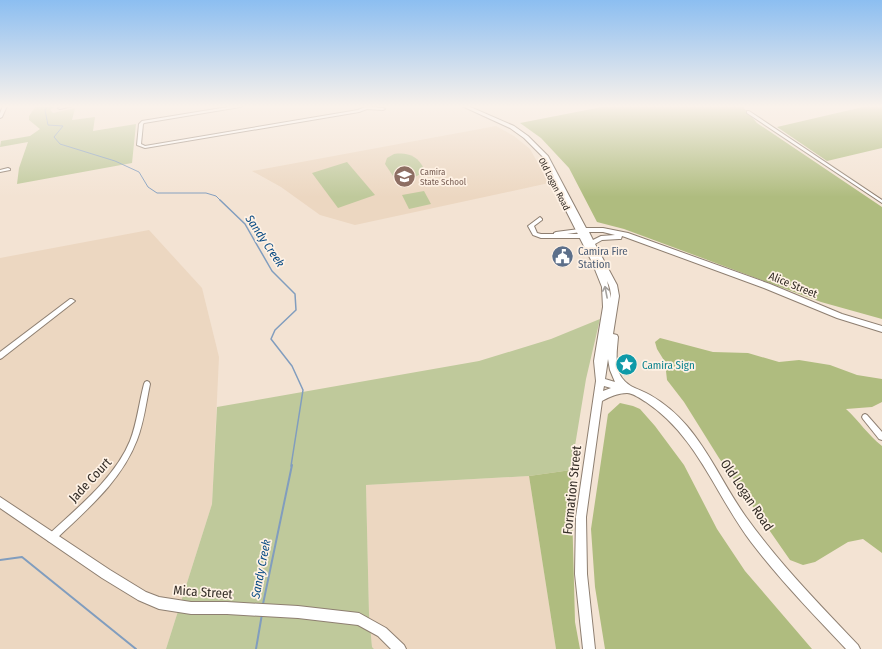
<svg xmlns="http://www.w3.org/2000/svg" width="882" height="649" font-family="'Fira Sans Condensed',sans-serif">
<style>
.built{fill:#ecd7c1}
.green{fill:#bfc99b}
.forest{fill:#afbc7f}
.lines{fill:none;stroke-linecap:round;stroke-linejoin:round}
.stream-far2{stroke:#819dbe;stroke-width:1}
.stream-far1{stroke:#819dbe;stroke-width:1.5}
.stream{stroke:#819dbe;stroke-width:2}
.street-casing{stroke:#8e7f71;stroke-width:2}
.secondary-casing{stroke:#8e7f71;stroke-width:2}
.street{fill:#fff;fill-rule:evenodd}
.secondary{fill:#fff;fill-rule:evenodd}
.oneway{stroke:#a3a09d}
.labels{text-anchor:middle;dominant-baseline:central;stroke-width:3.5;stroke-linejoin:round;paint-order:stroke}
.far-education-label{font-size:9px;fill:#785e54;stroke:#fef1e4;text-anchor:start}
.far-street-label{font-size:9px;fill:#332c26;stroke:#fef1e4}
.service-label{font-size:11px;fill:#4e5e75;stroke:#fef1e4;text-anchor:start}
.street-label{font-size:11px;fill:#332c26;stroke:#fef1e4}
.culture-label{font-size:11px;fill:#0d838f;stroke:#fef1e4;text-anchor:start}
.water-label{font-size:12px;font-style:italic;fill:#0a4c85;stroke:#fef1e4}
.near-street-label{font-size:13px;fill:#332c26;stroke:#fef1e4}
</style>
<rect width="100%" height="100%" fill="#f3e3d3"/>
<g class="built">
<path d="M496 126 514 136 530 149 549 183 355 225 320 215 281 187 252 171Z"/>
<path d="M149 230 202 288 219 357 212 504 166 649H0V258Z"/>
<path d="M529 476 556 649H374L372 647 369 614 366 485Z"/>
</g>
<g class="green">
<path d="M36 106H56L50 110 53 113 75 108 72 120 95 117 93 131 136 124 132 163 17 184 19 168 28 142 0 147 1 141 30 136 40 129 29 120V116Z"/>
<path d="M394 154C408 152 418 156 424 169 418 180 404 180 393 176L385 164 387 158Z"/>
<path d="M347 162 375 195 338 208 312 173Z"/>
<path d="M424 191 431 204 409 209 402 195Z"/>
<path d="M600 319 586 379 571 470 529 476 366 485 369 614 372 647 374 649H166L212 504 217 407 479 361 551 339Z"/>
</g>
<g class="forest">
<path d="M607 106H742L757 123 882 207V319L821 302 624 229 597 222 569 168 541 138 520 123Z"/>
<path d="M867 106H882V148L827 161 777 127Z"/>
<path d="M660 338 713 352 748 353 779 362 799 360 830 365 857 375 882 379V402L872 407 846 409C859 421 868 435 882 446V553L863 539 848 542 815 562 803 565 790 560 719 458 684 402 667 380 665 362 657 349 655 342Z"/>
<path d="M620 403 633 406 640 409 655 426 684 465 717 529 745 571 812 649H605L595 587 591 529 608 414Z"/>
<path d="M571 470 575 622 580 649H556L529 476Z"/>
</g>
<g class="lines">
<path class="stream-far2" d="M48 106 45 110 48 125 63 126 54 137 60 144 115 161 139 172 148 187 157 193H206L216 196 221 201"/>
<path class="stream-far1" d="M220 200 245 224 272 271 295 294 296 310 275 330 271 339 292 366 303 390 291 466"/>
<g class="stream">
<path d="M0 560 22 557 136 649"/>
<path d="M263 604 292 465"/>
<path d="M256 649 262 614"/>
</g>
<defs>
<g id="street">
<path d="M3 106H7L2 117 0 118V113Z"/>
<path d="M65 106H72L60 109 58 108Z"/>
<path d="M234 106H242L240 107 144 123 143 124 141 144 145 146 358 110 365 107 364 106 383 108 385 109 383 110 367 109 359 112 145 148 137 145 139 124 142 121Z"/>
<path d="M747 111H749L882 200V203L747 113Z"/>
<path d="M8 168 10 169V170L0 172V170Z"/>
<path d="M540 217 542 219V220L534 226 537 233 541 234H554V233L556 232 579 229 582 231 581 232 567 234H581L584 236 581 238H541L533 235 528 226Z"/>
<path d="M70 299H72L75 301 2 358 0 359V352Z"/>
<path d="M147 381 149 382 150 384C146 403 144 422 137 440 121 482 85 511 54 541L51 542 48 541 47 538 48 535C77 508 115 478 130 441 137 423 139 403 144 384L145 382Z"/>
<path d="M865 414 867 415 882 432V440L879 439 863 419 862 417 863 415Z"/>
</g>
<g id="secondary">
<path d="M462 106H468L514 126 528 136 548 156 586 228H603L628 233 770 284 842 314 882 326V332L837 318 764 288 625 237 622 236 621 239H619L602 240 595 244 617 285 619 296 613 334 617 335 618 337C617 350 614 367 622 378 629 388 640 389 650 395 664 403 676 413 687 426 711 454 725 488 746 517 779 563 819 604 858 645L860 649H846C813 614 780 580 751 542 715 494 697 436 646 402 641 399 633 393 627 393 618 393 609 397 602 401L586 517 587 574 595 649H583L575 574 576 517 596 381 594 361 603 307 602 287 592 262 550 179 554 177 544 158 524 138 510 128ZM589 232H603L615 235 601 236 593 240ZM607 281C610 286 611 292 611 298ZM608 359 610 370 615 382 605 379ZM604 386 611 388 603 391Z"/>
<path d="M0 497 110 570 146 592 159 597 191 602H227L298 606 359 613 386 628 404 645 406 649H391L378 636 358 625 298 618 227 614H191L159 609 138 600 102 578 0 508Z"/>
</g>
</defs>
<use href="#street" class="street-casing"/>
<use href="#secondary" class="secondary-casing"/>
<use href="#street" class="street"/>
<use href="#secondary" class="secondary"/>
</g>
<defs><path id="oneway-shaft" d="M-6 0H5M1.5-3L5.5 0L1.5 3" fill="none" stroke-width="1.6" stroke-linecap="round" stroke-linejoin="round"/></defs>
<use class="oneway" href="#oneway-shaft" transform="translate(606 292) rotate(-101)"/>
<linearGradient id="sky" x2="0" y2="1"><stop stop-color="#8cbef1"/><stop offset="0.54" stop-color="#faf2eb"/><stop offset="1" stop-color="#faf2eb" stop-opacity="0"/></linearGradient>
<rect width="882" height="197" fill="url(#sky)"/>
<defs>
<symbol id="school-disc" viewBox="-11 -11 22 22"><circle r="9.5" fill="#8d6e63" stroke="#fef1e4"/><path d="M0-5L7-2L0 1L-7-2ZM-4 1L0 2.5L4 1V4Q0 6-4 4Z" fill="#fff"/></symbol>
<symbol id="civic-disc" viewBox="-11 -11 22 22"><circle r="9.5" fill="#5c6f8a" stroke="#fef1e4"/><path d="M-.6-6.5H3V-4.5H.6V-3L4-1V1h2V6H-6V1h2V-1L-.6-3ZM-1.2 2.5V6h2.4V2.5Z" fill="#fff"/></symbol>
<symbol id="sight-disc" viewBox="-11 -11 22 22"><circle r="9.5" fill="#0f9aa8" stroke="#fef1e4"/><path d="M0-6L1.8-2.2L6-1.7L2.9 1.2L3.7 5.4L0 3.3L-3.7 5.4L-2.9 1.2L-6-1.7L-1.8-2.2Z" fill="#fff"/></symbol>
</defs>
<g fill-rule="evenodd">
<use href="#school-disc" x="392" y="164" width="25" height="25"/>
<use href="#civic-disc" x="550" y="244" width="25" height="25"/>
<use href="#sight-disc" x="614" y="352" width="25" height="25"/>
</g>
<g class="labels">
<g class="far-education-label">
<text x="420" y="172">Camira<tspan x="420" dy="10">State School</tspan></text>
</g>
<g class="far-street-label">
<text transform="translate(554 184) rotate(63)">Old Logan Road</text>
</g>
<g class="service-label">
<text x="578" y="251">Camira Fire<tspan x="578" dy="13">Station</tspan></text>
</g>
<g class="street-label">
<text transform="translate(793 285) rotate(22)">Alice Street</text>
</g>
<g class="culture-label">
<text x="642" y="365">Camira Sign</text>
</g>
<g class="water-label">
<text transform="translate(265 241) rotate(56)">Sandy Creek</text>
<text transform="translate(261 569) rotate(-79)">Sandy Creek</text>
</g>
<g class="near-street-label">
<text transform="translate(90 480) rotate(-47)">Jade Court</text>
<text transform="translate(572 490) rotate(-84)">Formation Street</text>
<text transform="translate(747 495) rotate(56)">Old Logan Road</text>
<text transform="translate(203 592) rotate(4)">Mica Street</text>
</g>
</g>
</svg>
